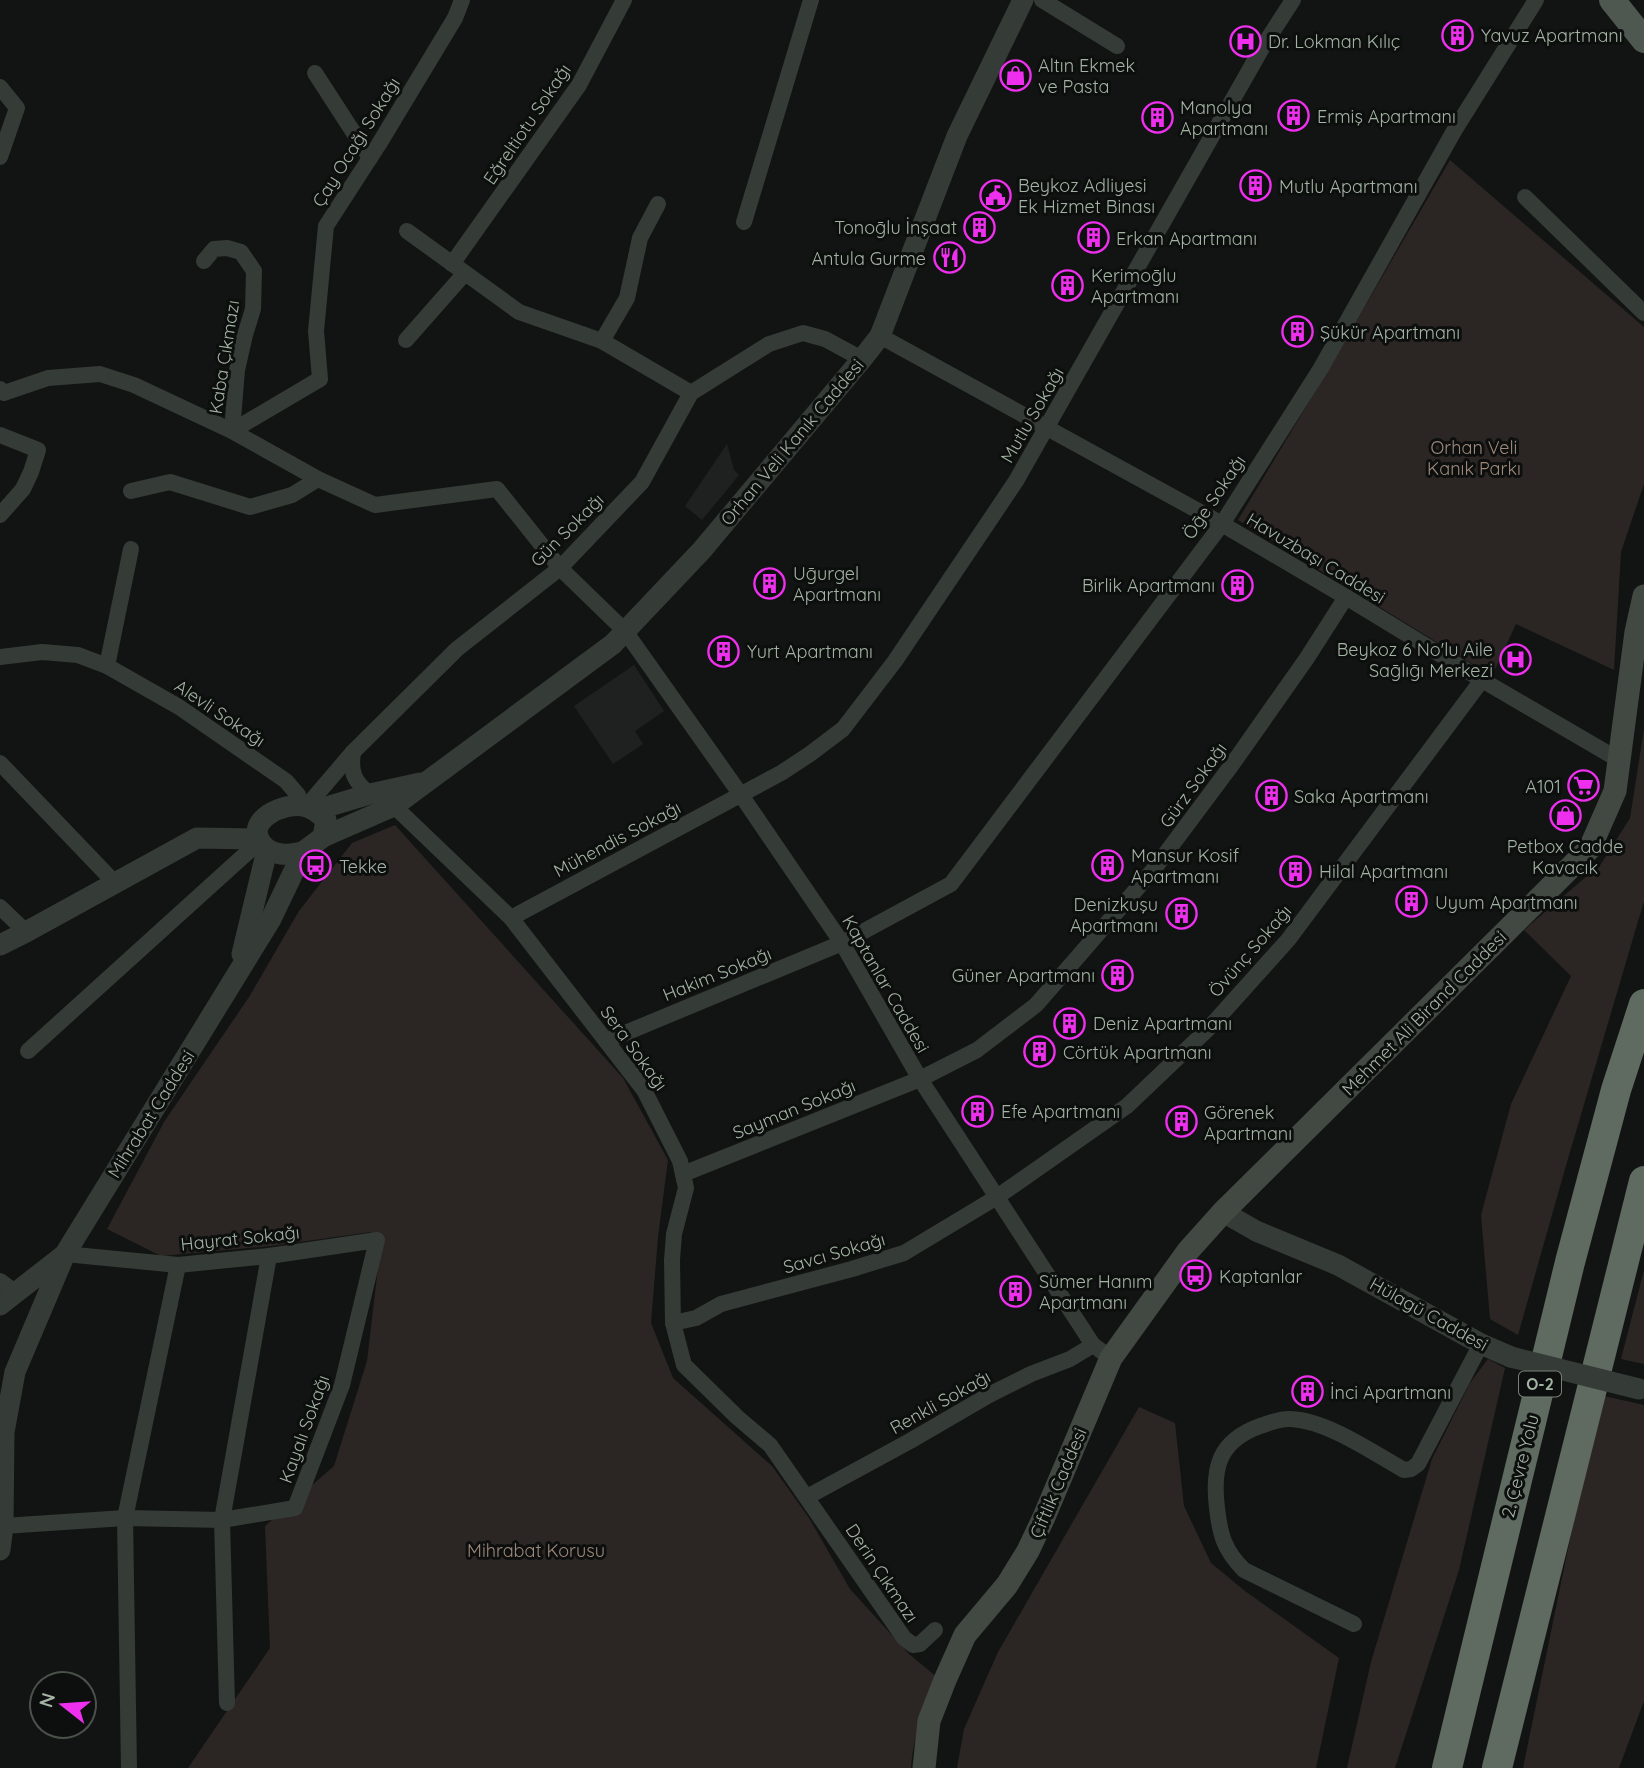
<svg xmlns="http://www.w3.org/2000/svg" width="1644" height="1768" font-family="Quicksand,sans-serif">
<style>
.built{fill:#1e211f}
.green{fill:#2b2623}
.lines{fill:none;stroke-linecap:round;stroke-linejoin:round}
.minor{stroke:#353b36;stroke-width:16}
.tertiary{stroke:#353b36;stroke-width:21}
.secondary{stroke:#414942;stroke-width:23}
.primary{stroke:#4f5850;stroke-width:26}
.motorway{stroke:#5f6a60;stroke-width:30}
.tertiary-bridge{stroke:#353b36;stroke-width:21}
.labels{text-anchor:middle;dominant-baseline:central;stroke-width:6;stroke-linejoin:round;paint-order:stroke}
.shield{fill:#0d0f0e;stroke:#778277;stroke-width:2}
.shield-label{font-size:16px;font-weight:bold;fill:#a4b4a4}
.poi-label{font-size:18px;fill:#a4b4a4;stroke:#0d0f0e;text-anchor:start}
.street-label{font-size:18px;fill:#a4b4a4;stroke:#0d0f0e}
.park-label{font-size:18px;fill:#9f897b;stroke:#0d0f0e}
</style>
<rect width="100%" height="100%" fill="#121413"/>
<g class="built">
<path d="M727 444 734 470 739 475 702 520 685 506Z"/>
<path d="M634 665 664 711 635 731 643 744 613 764 574 706Z"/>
</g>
<g class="green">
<path d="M1450 160 1644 327V484L1621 552 1614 670 1516 624 1492 676 1238 520 1324 377Z"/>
<path d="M1644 729V901L1565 1169 1518 1335 1490 1319 1481 1215 1511 1104 1571 976 1524 930 1601 864 1630 818Z"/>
<path d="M395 825 623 1078 668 1160 658 1237 651 1323 673 1378 772 1466 809 1518 850 1589 909 1654 938 1678C924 1711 914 1732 911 1768H188L270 1648 265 1526 334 1466 367 1361 378 1268 371 1232 271 1246 161 1256 107 1229 164 1122 249 997 299 911 352 843Z"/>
<path d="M1644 1270V1364L1621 1359Z"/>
<path d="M1488 1359 1505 1368 1459 1570 1395 1768H1347L1371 1662 1432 1459 1470 1383Z"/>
<path d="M1604 1396 1644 1405V1701L1619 1768H1523L1577 1505Z"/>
<path d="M1139 1407 1175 1423 1184 1506 1211 1563 1245 1591 1339 1658 1316 1768H957L964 1729 998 1652Z"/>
</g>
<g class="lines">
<g class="minor">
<path d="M1042 0 1117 46"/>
<path d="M315 73 370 158"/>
<path d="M0 87 17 108 0 157"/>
<path d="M1525 197 1644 313"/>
<path d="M744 222 811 0"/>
<path d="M407 231 519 312 602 341 691 393"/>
<path d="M204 261 214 249 227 248 241 252 254 271 253 309 245 335 237 370 232 431"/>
<path d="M452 264 579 85 624 0"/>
<path d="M880 336 1222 524 1346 597 1482 680 1619 760"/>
<path d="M406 340 465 273"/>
<path d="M602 341 627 298 640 238 658 204"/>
<path d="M0 389 4 393 48 378 100 374 134 385 232 431 318 479 375 505 497 489 560 568 625 631 741 795 842 943 920 1079 1093 1345 1111 1358"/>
<path d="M232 431 320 379 316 331 326 226 379 144 455 18 462 0"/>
<path d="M0 435 38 450 31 472 23 489 0 515"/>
<path d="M131 491 170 482 250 507 292 495 318 479"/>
<path d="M0 657 42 652 78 655 107 666 179 707 286 781 298 795 300 805"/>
<path d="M107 666 131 549"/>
<path d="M353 752C350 772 354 782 370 794"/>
<path d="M0 763 115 883"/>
<path d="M394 806 511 918 644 1090 680 1161 686 1188 674 1234 672 1260 673 1323 684 1365 737 1417 770 1445 904 1638 913 1645 920 1644 935 1630"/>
<path d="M306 807 353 752 457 649 560 568 642 482 691 393 769 344 803 333 825 339 862 359"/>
<path d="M0 907 26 932"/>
<path d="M511 918 781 773 810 754 843 729 895 661 1016 481 1262 48 1293 0"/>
<path d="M606 1041 842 943 951 884 1222 524 1321 368 1454 131 1536 0"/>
<path d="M28 1051 260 841"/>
<path d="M683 1174 920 1079 977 1050 1036 1005 1154 869 1231 766 1307 658 1346 597"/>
<path d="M0 1281 15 1292"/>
<path d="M673 1323 696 1318 721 1304 852 1269 904 1253 997 1197 1127 1106 1208 1029 1288 940 1482 680"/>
<path d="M807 1497 910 1441 989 1395 1031 1374 1070 1359 1093 1345"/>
<path d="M3 1526 125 1518 222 1520 295 1508 342 1385 377 1240 269 1256 178 1265 65 1254"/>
<path d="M1354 1624 1244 1570C1224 1550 1220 1535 1217 1508 1212 1467 1219 1441 1260 1426 1270 1423 1280 1418 1291 1419 1328 1421 1372 1452 1404 1470L1411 1469 1418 1464 1481 1344"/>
<path d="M227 1703 222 1520 269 1256"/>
<path d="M129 1768 125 1518 178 1265"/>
</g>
<g class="tertiary">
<path d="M316 810 370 794 420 783"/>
<path d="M303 852C296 853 288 855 281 854 273 853 267 850 262 844 243 820 285 802 303 806 313 808 319 813 326 820L323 837"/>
<path d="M0 945 26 932 197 838 258 839"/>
<path d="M242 954 267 850"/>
<path d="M1223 1212 1256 1231 1338 1265 1481 1344 1511 1357"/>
<path d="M0 1305 64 1255"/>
<path d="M0 1550 3 1526 4 1432 15 1372 65 1254 271 919 303 852 323 837 394 806 613 644 702 550 862 359 880 336 957 136 1023 0"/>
</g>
<path class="secondary" d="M924 1768 929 1721 945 1680 965 1635 1007 1585 1028 1551 1044 1517 1111 1358 1188 1251 1223 1212 1590 848 1615 791 1636 632 1644 596"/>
<path class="primary" d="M1612 0 1644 40"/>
<g class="motorway">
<path d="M1447 1768 1570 1262 1616 1090 1644 1004"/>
<path d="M1497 1768 1644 1181"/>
</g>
<path class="tertiary-bridge" d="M1511 1357 1639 1389"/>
</g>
<defs>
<symbol id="building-ring" viewBox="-11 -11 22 22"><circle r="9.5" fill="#0d0f0e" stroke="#ef2fee" stroke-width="1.5"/><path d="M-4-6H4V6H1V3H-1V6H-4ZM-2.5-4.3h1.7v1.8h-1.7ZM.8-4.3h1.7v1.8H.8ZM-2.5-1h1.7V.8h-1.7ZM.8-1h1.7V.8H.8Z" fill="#ef2fee"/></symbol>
<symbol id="hospital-ring" viewBox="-11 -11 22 22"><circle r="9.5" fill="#0d0f0e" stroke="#ef2fee" stroke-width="1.5"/><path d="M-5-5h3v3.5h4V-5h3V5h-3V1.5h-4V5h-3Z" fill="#ef2fee"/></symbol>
<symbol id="shop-ring" viewBox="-11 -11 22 22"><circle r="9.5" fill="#0d0f0e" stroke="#ef2fee" stroke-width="1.5"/><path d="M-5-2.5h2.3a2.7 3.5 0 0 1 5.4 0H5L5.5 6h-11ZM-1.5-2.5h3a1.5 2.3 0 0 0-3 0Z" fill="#ef2fee"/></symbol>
<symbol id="civic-ring" viewBox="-11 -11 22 22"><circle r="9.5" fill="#0d0f0e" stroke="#ef2fee" stroke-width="1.5"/><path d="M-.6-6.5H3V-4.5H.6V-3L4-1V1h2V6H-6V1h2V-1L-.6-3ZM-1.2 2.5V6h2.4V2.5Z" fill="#ef2fee"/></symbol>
<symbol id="restaurant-ring" viewBox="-11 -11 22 22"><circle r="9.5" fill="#0d0f0e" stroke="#ef2fee" stroke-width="1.5"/><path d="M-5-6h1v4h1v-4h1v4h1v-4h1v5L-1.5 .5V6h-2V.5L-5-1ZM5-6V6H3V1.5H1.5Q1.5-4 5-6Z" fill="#ef2fee"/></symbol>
<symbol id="supermarket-ring" viewBox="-11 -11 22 22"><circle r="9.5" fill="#0d0f0e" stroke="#ef2fee" stroke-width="1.5"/><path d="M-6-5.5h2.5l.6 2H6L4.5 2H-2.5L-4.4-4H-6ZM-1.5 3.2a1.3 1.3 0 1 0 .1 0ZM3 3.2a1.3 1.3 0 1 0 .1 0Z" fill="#ef2fee"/></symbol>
<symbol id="bus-ring" viewBox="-11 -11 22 22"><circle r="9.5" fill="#0d0f0e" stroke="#ef2fee" stroke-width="1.5"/><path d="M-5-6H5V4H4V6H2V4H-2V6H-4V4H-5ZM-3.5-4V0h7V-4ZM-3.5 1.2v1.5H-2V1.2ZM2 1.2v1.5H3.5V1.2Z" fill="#ef2fee"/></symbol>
</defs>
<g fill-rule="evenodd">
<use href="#building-ring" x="1440" y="18" width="35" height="35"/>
<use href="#hospital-ring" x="1228" y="24" width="35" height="35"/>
<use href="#shop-ring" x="998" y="58" width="35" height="35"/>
<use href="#building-ring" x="1276" y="98" width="35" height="35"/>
<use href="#building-ring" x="1140" y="100" width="35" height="35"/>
<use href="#building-ring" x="1238" y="168" width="35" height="35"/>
<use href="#civic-ring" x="978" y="178" width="35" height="35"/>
<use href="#building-ring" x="962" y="210" width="35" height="35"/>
<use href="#building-ring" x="1076" y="220" width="35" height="35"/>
<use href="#restaurant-ring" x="932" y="240" width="35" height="35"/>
<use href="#building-ring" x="1050" y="268" width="35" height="35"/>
<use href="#building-ring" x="1280" y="314" width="35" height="35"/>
<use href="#building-ring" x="752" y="566" width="35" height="35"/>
<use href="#building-ring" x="1220" y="568" width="35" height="35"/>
<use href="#building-ring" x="706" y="634" width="35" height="35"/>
<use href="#hospital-ring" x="1498" y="642" width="35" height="35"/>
<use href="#supermarket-ring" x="1566" y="768" width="35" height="35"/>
<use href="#building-ring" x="1254" y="778" width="35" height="35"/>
<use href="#shop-ring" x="1548" y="798" width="35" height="35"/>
<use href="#building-ring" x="1090" y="848" width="35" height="35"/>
<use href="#bus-ring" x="298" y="848" width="35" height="35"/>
<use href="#building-ring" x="1278" y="854" width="35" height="35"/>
<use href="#building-ring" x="1394" y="884" width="35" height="35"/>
<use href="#building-ring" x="1164" y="896" width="35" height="35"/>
<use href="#building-ring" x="1100" y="958" width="35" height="35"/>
<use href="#building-ring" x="1052" y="1006" width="35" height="35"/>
<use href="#building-ring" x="1022" y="1034" width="35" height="35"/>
<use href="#building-ring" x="960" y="1094" width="35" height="35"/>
<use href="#building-ring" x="1164" y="1104" width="35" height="35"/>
<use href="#bus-ring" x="1178" y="1258" width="35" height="35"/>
<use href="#building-ring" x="998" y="1274" width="35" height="35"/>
<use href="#building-ring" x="1290" y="1374" width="35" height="35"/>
</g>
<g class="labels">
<rect class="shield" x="1519" y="1371.5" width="42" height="25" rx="5"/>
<g class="shield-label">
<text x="1540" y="1384">O-2</text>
</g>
<g class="poi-label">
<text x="1481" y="35">Yavuz Apartmanı</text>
<text x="1268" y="41">Dr. Lokman Kılıç</text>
<text x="1038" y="65">Altın Ekmek<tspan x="1038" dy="21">ve Pasta</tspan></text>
<text x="1180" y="107">Manolya<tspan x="1180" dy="21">Apartmanı</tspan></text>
<text x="1317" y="116">Ermiş Apartmanı</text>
<text x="1018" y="185">Beykoz Adliyesi<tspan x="1018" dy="21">Ek Hizmet Binası</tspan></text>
<text x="1279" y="186">Mutlu Apartmanı</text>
<text x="957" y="227" text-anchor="end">Tonoḡlu İnşaat</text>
<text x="1116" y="238">Erkan Apartmanı</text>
<text x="926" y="258" text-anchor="end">Antula Gurme</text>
<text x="1091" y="275">Kerimoḡlu<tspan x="1091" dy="21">Apartmanı</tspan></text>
<text x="1320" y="332">Şükür Apartmanı</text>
<text x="793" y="573">Uḡurgel<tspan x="793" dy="21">Apartmanı</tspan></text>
<text x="1215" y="585" text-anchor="end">Birlik Apartmanı</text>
<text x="1493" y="649" text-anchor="end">Beykoz 6 No'lu Aile<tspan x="1493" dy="21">Saḡlıḡı Merkezi</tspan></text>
<text x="747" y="651">Yurt Apartmanı</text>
<text x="1561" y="786" text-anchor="end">A101</text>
<text x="1294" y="796">Saka Apartmanı</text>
<text x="1565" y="846" text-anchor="middle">Petbox Cadde<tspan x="1565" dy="21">Kavacık</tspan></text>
<text x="1131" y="855">Mansur Kosif<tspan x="1131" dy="21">Apartmanı</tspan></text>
<text x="339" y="866">Tekke</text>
<text x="1319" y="871">Hilal Apartmanı</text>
<text x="1435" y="902">Uyum Apartmanı</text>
<text x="1158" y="904" text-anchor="end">Denizkuşu<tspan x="1158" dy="21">Apartmanı</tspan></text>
<text x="1095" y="975" text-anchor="end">Güner Apartmanı</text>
<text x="1093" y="1023">Deniz Apartmanı</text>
<text x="1063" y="1052">Cörtük Apartmanı</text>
<text x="1001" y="1111">Efe Apartmanı</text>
<text x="1204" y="1112">Görenek<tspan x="1204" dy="21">Apartmanı</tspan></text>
<text x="1219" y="1276">Kaptanlar</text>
<text x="1039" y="1281">Sümer Hanım<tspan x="1039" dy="21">Apartmanı</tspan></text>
<text x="1330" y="1392">İnci Apartmanı</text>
</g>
<g class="street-label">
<text transform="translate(527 124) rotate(-56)">Eğreltiotu Sokağı</text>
<text transform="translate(356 142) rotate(-58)">Çay Ocağı Sokağı</text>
<text transform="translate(224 357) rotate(-81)">Kaba Çıkmazı</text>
<text transform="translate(1032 415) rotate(-60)">Mutlu Sokağı</text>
<text transform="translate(792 442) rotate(-50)">Orhan Veli Kanık Caddesi</text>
<text transform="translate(1214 497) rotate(-56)">Öḡe Sokağı</text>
<text transform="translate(567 530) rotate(-45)">Gün Sokağı</text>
<text transform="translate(1316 558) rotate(31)">Havuzbaşı Caddesi</text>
<text transform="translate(220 713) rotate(34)">Alevli Sokağı</text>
<text transform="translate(1193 785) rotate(-54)">Gürz Sokağı</text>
<text transform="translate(617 839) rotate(-28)">Mühendis Sokağı</text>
<text transform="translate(1250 951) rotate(-49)">Övünç Sokağı</text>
<text transform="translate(717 974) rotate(-22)">Hakim Sokağı</text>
<text transform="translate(886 984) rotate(60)">Kaptanlar Caddesi</text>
<text transform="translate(1424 1013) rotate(-45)">Mehmet Ali Birand Caddesi</text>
<text transform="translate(634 1048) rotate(54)">Sera Sokağı</text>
<text transform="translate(794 1109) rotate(-22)">Sayman Sokağı</text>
<text transform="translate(151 1114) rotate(-58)">Mihrabat Caddesi</text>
<text transform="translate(240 1238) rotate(-6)">Hayrat Sokağı</text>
<text transform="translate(834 1253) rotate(-16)">Savcı Sokağı</text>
<text transform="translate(1429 1314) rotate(29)">Hülagü Caddesi</text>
<text transform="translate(940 1402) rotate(-29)">Renkli Sokağı</text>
<text transform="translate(304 1429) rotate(-70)">Kayalı Sokağı</text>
<text transform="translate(1520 1466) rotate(-76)">2. Çevre Yolu</text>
<text transform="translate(1058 1483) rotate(-67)">Çiftlik Caddesi</text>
<text transform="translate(882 1573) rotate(56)">Derin Çıkmazı</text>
</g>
<g class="park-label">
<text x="1474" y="447">Orhan Veli<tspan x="1474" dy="21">Kanık Parkı</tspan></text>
<text x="536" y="1550">Mihrabat Korusu</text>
</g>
</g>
<g transform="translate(63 1705) rotate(287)"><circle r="33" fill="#0d0f0e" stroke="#49514a" stroke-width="2"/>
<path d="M0-5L12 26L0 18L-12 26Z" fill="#ef2fee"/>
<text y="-10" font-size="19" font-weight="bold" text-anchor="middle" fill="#a4b4a4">N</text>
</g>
</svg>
